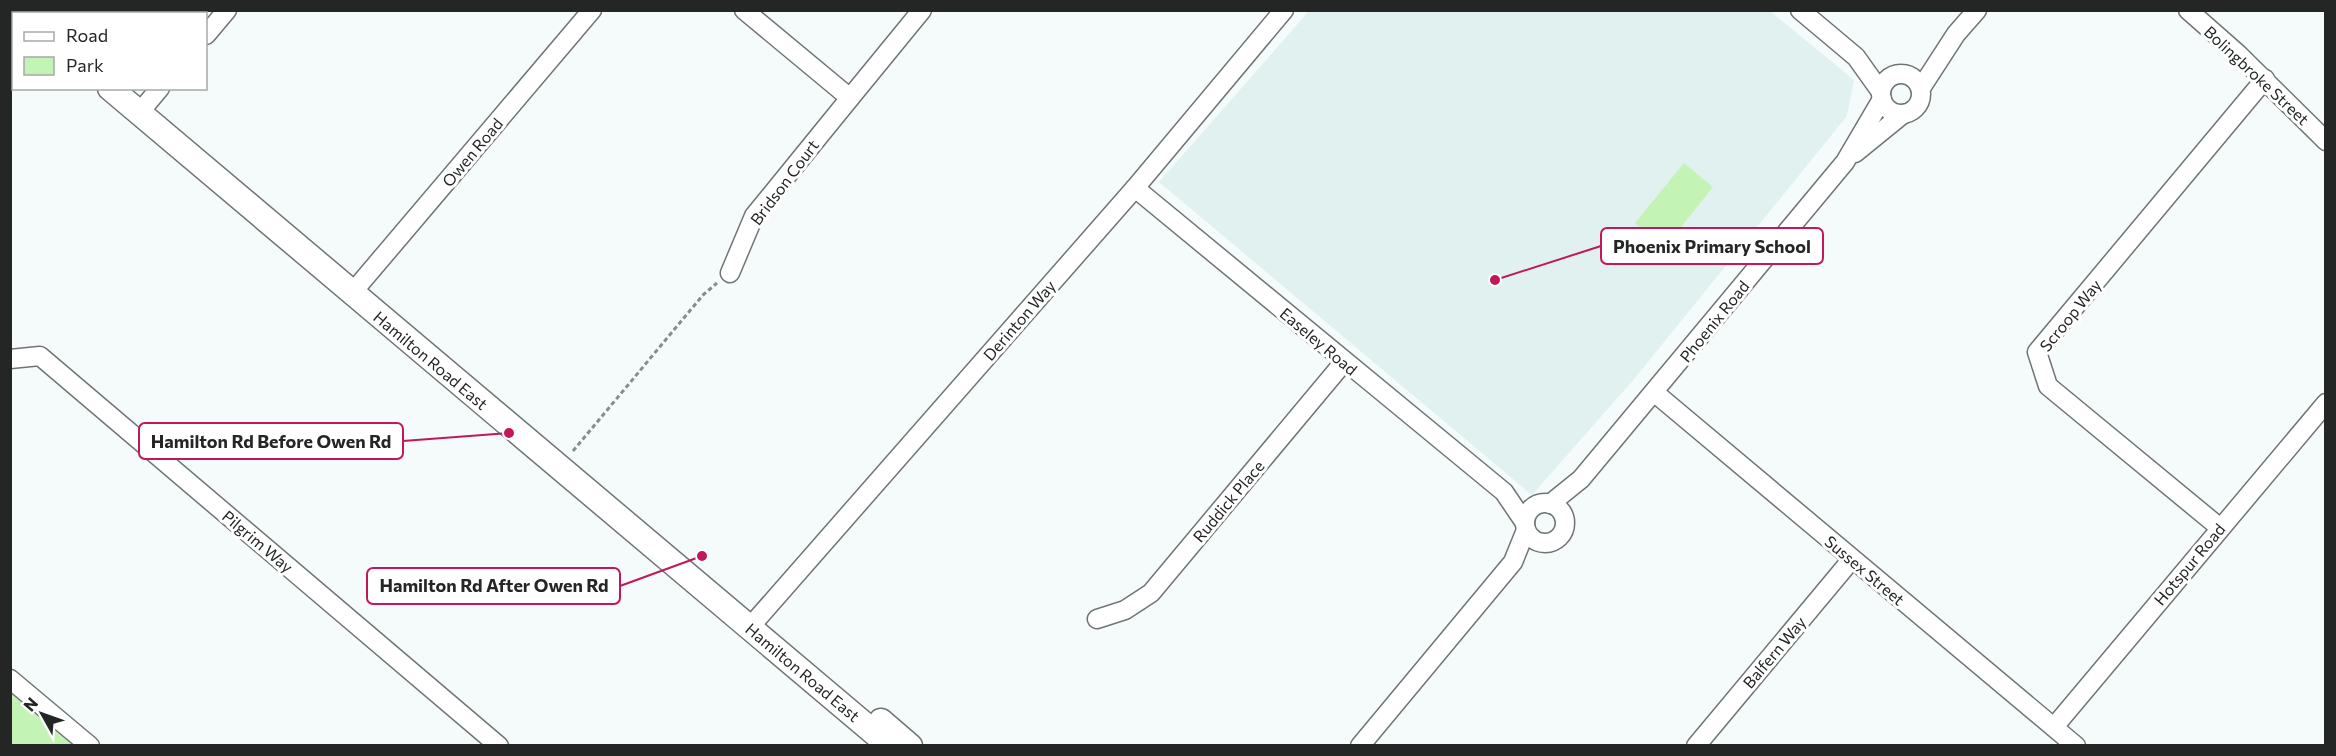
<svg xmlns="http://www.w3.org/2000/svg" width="2336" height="756" font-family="Commissioner,sans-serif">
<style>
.built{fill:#e1f1f0}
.green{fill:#c3f4b6}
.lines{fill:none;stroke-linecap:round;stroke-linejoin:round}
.minor-casing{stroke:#6f7574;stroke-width:21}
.major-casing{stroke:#6f7574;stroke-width:27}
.path{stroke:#888c8c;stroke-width:3;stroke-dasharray:4.5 3;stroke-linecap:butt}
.minor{stroke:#fff;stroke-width:18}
.major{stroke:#fff;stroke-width:24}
.labels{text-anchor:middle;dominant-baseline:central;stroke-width:6;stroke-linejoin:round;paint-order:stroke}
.street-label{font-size:16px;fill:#242626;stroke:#fff}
.leader{fill:none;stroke:#c2185b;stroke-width:2}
.callout-dot{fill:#c2185b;stroke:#fff;stroke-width:2}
.callout{fill:#fff;stroke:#c2185b;stroke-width:2}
.callout-label{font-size:18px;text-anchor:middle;font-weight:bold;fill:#242626}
</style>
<rect width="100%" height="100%" fill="#f5fbfb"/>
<path class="built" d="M1309 11H1770L1854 80 1847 116 1635 378 1532 495 1159 182Z"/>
<g class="green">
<path d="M1684 163 1713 187 1665 247 1635 223Z"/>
<path d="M10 685 81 745H11Z"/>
</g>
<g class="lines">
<defs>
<g id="minor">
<path d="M744 10 850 98 922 10"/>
<path d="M1800 10 1856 57 1881 92"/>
<path d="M2188 10 2238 54 2326 141"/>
<path d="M206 35 227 10"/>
<circle cx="1901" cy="94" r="20"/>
<path d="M1921 88 1956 34 1977 10"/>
<path d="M139 113 160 88"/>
<path d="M1855 153 1903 114"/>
<path d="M1135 188 1504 492 1525 523"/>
<path d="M730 273 754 216 850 98"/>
<path d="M352 293 592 10"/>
<path d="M10 359 40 356 499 746"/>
<path d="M1655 393 2076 746"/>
<circle cx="1545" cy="523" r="20"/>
<path d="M1550 504 1581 479 1845 162 1882 99"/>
<path d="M2219 527 2048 386 2037 352 2265 79"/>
<path d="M1097 619 1125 610 1151 593 1344 362"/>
<path d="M750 627 1135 188 1284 10"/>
<path d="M10 679 90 746"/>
<path d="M2054 727 2326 403"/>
<path d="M1360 746 1513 562 1526 530"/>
<path d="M1696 746 1852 559"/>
</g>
<g id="major">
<path d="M16 10 20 14"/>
<path d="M40 10 43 14"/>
<path d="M110 88 890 746"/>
<path d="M881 721 910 746"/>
</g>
</defs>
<use href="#minor" class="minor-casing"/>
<use href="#major" class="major-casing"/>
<path class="path" d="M573 451 703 295 717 283"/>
<use href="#minor" class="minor"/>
<use href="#major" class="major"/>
</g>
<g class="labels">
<g class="street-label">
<text transform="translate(2257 75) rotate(43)">Bolingbroke Street</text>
<text transform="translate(472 152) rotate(-50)">Owen Road</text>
<text transform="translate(784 182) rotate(-53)">Bridson Court</text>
<text transform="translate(2070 315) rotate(-51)">Scroop Way</text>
<text transform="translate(1019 320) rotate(-49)">Derinton Way</text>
<text transform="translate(1714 321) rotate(-51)">Phoenix Road</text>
<text transform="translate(1319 341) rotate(40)">Easeley Road</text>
<text transform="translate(431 360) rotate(40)">Hamilton Road East</text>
<text transform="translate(1228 501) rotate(-50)">Ruddick Place</text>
<text transform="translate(258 541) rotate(40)">Pilgrim Way</text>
<text transform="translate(2189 564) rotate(-50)">Hotspur Road</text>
<text transform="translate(1865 570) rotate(40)">Sussex Street</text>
<text transform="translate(1774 652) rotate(-50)">Balfern Way</text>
<text transform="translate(803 672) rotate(40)">Hamilton Road East</text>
</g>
</g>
<path class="leader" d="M1495 280L1601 246M509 433L403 441M702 556L620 586"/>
<g class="callout-dot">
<circle cx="1495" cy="280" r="6"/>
<circle cx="509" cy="433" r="6"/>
<circle cx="702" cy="556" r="6"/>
</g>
<g class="callout">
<rect x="1601" y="228" width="222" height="36" rx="6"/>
<rect x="139" y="423" width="264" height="36" rx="6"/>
<rect x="367" y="568" width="253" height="36" rx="6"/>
</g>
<g class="callout-label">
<text x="1712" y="253">Phoenix Primary School</text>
<text x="271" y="448">Hamilton Rd Before Owen Rd</text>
<text x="494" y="592">Hamilton Rd After Owen Rd</text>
</g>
<rect width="2336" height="756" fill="none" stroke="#242626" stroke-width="24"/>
<rect x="12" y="12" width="195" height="78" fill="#ffffff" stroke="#a7a8a8" stroke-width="1.5"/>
<rect x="24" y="32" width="30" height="9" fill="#ffffff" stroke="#a7a8a8" stroke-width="1.5"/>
<text x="66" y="42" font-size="18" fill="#242626">Road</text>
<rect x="24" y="57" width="30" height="18" fill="#c3f4b6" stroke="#a7a8a8" stroke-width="1.5"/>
<text x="66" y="72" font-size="18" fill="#242626">Park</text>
<g transform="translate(42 714) rotate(310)" stroke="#ffffff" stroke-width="4.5" paint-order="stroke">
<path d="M0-4.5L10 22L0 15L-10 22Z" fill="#242626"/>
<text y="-9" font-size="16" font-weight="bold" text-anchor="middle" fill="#242626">N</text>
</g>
</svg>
